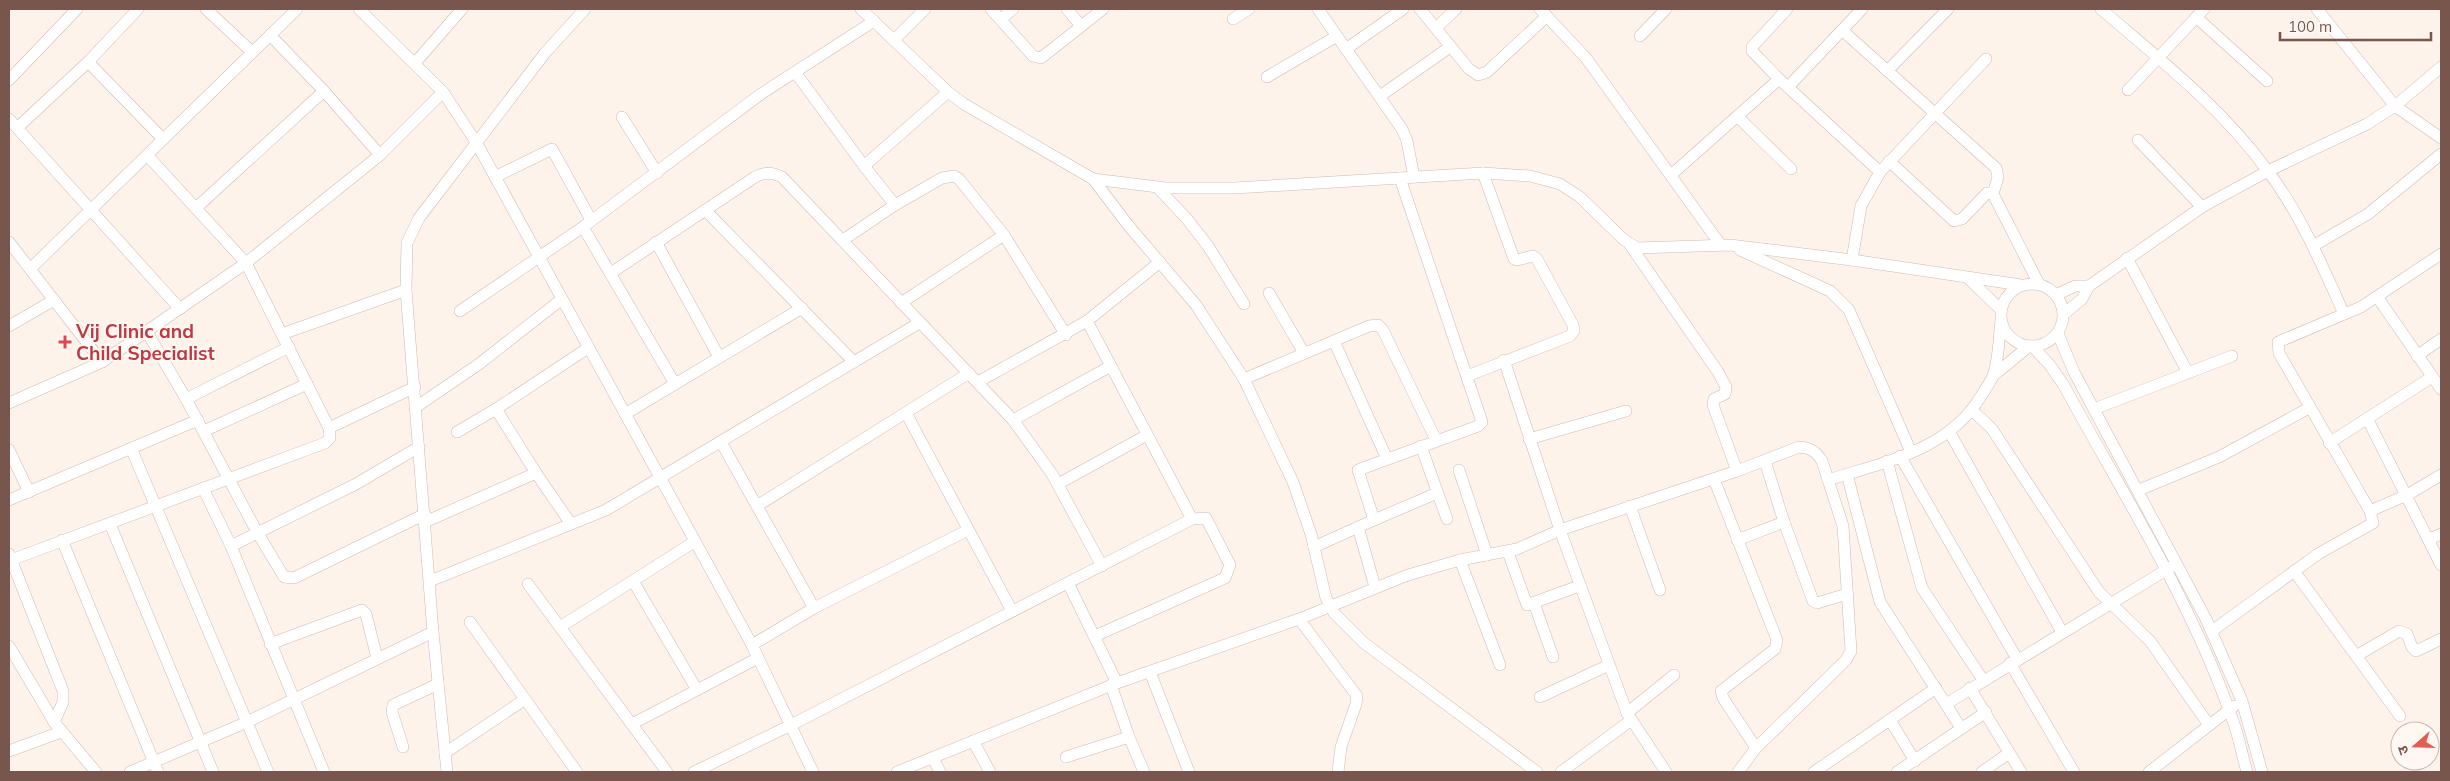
<svg xmlns="http://www.w3.org/2000/svg" width="2450" height="781" font-family="Mulish,'Noto Sans Devanagari',sans-serif">
<style>
.lines{fill:none;stroke-linecap:round;stroke-linejoin:round}
.minor-casing{stroke:#d0b9b0;stroke-width:12}
.minor{stroke:#fff;stroke-width:11}
.health-dot{fill:#e0444e;stroke:#fff8f2;stroke-width:2}
.labels{text-anchor:middle;dominant-baseline:central;stroke-width:4;stroke-linejoin:round;paint-order:stroke}
.health-label{font-size:19px;font-weight:bold;fill:#be3a42;stroke:#fff8f2;text-anchor:start}
</style>
<rect width="100%" height="100%" fill="#fdf3eb"/>
<g class="lines">
<defs>
<g id="minor">
<path d="M206 9 252 52"/>
<path d="M359 9 443 92 476 142 752 645 813 772"/>
<path d="M861 9 948 92 964 104 1093 179 1166 188H1235L1483 173 1530 176 1560 184 1580 197 1623 239 1637 248 1730 245 1852 260 2021 285"/>
<path d="M991 9 1033 56 1041 58 1103 9"/>
<path d="M1067 9 1081 26"/>
<path d="M1318 9 1402 129 1407 141 1414 177"/>
<path d="M1420 9 1469 69 1478 75 1487 72 1547 16"/>
<path d="M1540 9 1586 58 1720 244"/>
<path d="M1787 9 1752 47V51L1779 79 1880 172"/>
<path d="M2101 9C2159 59 2222 108 2267 170 2300 213 2322 265 2344 314"/>
<path d="M2317 9 2395 106 2441 138"/>
<path d="M2196 17 2267 81"/>
<path d="M1001 19 1013 9"/>
<path d="M1233 19 1249 9"/>
<path d="M1436 28 1456 9"/>
<path d="M1843 31 1996 168 1998 177 1993 194"/>
<path d="M270 35 324 91 380 155"/>
<path d="M1640 36 1666 9"/>
<path d="M894 40 925 9"/>
<path d="M1346 49 1403 9"/>
<path d="M88 62 163 139"/>
<path d="M415 63 462 9"/>
<path d="M1887 71 1948 9"/>
<path d="M795 72 864 166 895 205"/>
<path d="M1267 77 1337 36"/>
<path d="M9 80 77 9"/>
<path d="M1788 87 1862 9"/>
<path d="M2128 90 2204 9"/>
<path d="M1380 96 1450 47"/>
<path d="M622 117 657 173"/>
<path d="M1738 117 1791 169"/>
<path d="M9 119 180 309"/>
<path d="M17 128 88 62 138 9"/>
<path d="M2138 140 2202 207"/>
<path d="M1889 161 1954 221 1962 219 1987 193 1993 194 2039 284"/>
<path d="M864 166 948 92"/>
<path d="M1671 175 1779 79"/>
<path d="M495 177 552 149 591 220"/>
<path d="M1093 179 1128 225 1196 305 1244 379 1293 482 1311 534 1326 598 1334 613 1364 643 1537 772"/>
<path d="M1157 187 1187 219 1208 246 1244 304"/>
<path d="M196 208 324 91"/>
<path d="M705 210 854 362"/>
<path d="M583 227 675 384"/>
<path d="M843 240 895 205 942 178 954 176 959 179 1004 235 1066 335"/>
<path d="M9 242 102 362"/>
<path d="M656 242 719 357"/>
<path d="M1630 245 1718 372 1726 387 1725 394 1714 399 1713 405 1737 471"/>
<path d="M2313 246 2368 214 2441 154"/>
<path d="M1740 250 1830 291 1849 310 1911 452"/>
<path d="M2127 258 2188 373"/>
<path d="M1852 260 1861 206 1880 172 1986 59"/>
<path d="M30 269 297 9"/>
<path d="M611 273 755 177C765 172 771 172 782 177L1013 420 1052 474 1102 566"/>
<path d="M1968 278 2001 310"/>
<circle cx="2032" cy="315" r="31"/>
<path d="M1269 293 1304 353"/>
<path d="M2056 295 2075 286H2089"/>
<path d="M2378 298 2441 389"/>
<path d="M901 303 1004 235"/>
<path d="M460 311 583 227 761 94 874 21"/>
<path d="M2064 314 2082 299 2089 286 2202 207 2268 171 2367 124 2395 106 2441 67"/>
<path d="M1087 321 1192 519"/>
<path d="M9 326 54 300"/>
<path d="M147 332 186 399 257 532 284 577 294 578 425 514"/>
<path d="M282 334 406 290"/>
<path d="M2058 334 2074 372 2206 619 2242 701 2262 772"/>
<path d="M1334 341 1387 459"/>
<path d="M2033 347 2049 364 2063 384C2123 494 2192 602 2233 721 2239 737 2242 755 2247 772"/>
<path d="M2417 356 2441 339"/>
<path d="M1504 360 1560 530 1627 713 1666 772"/>
<path d="M1994 375 2028 347"/>
<path d="M1467 376 1570 336 1574 331 1573 325 1537 259 1533 256 1517 260 1514 259 1483 173"/>
<path d="M1244 379 1369 326 1378 325 1383 330 1436 440"/>
<path d="M978 382 1087 321 1160 262"/>
<path d="M186 399 289 347"/>
<path d="M9 403 102 362 246 263 380 155 443 92"/>
<path d="M416 407 479 364 562 299"/>
<path d="M496 409 536 473 571 524"/>
<path d="M2094 409 2232 356"/>
<path d="M1972 410 1992 429 2099 592 2150 641 2209 725"/>
<path d="M906 413 1012 611"/>
<path d="M625 414 802 308"/>
<path d="M2367 418 2441 565"/>
<path d="M1013 420 1109 367"/>
<path d="M329 428 415 387"/>
<path d="M204 431 307 384"/>
<path d="M457 432 496 409 588 348"/>
<path d="M1950 433 2062 632"/>
<path d="M1529 439 1626 411"/>
<path d="M721 442 814 608"/>
<path d="M2329 443 2432 377"/>
<path d="M1421 446 1447 519"/>
<path d="M131 448 268 772"/>
<path d="M9 450 29 492"/>
<path d="M1900 456 2017 659"/>
<path d="M1765 461 1784 522 1813 601 1817 603 1847 594"/>
<path d="M1887 461 1922 588 1983 680"/>
<path d="M1459 470 1487 555"/>
<path d="M1847 474 1880 602 1961 728"/>
<path d="M1714 479 1777 640 1775 649 1721 691 1723 698 1756 748"/>
<path d="M1828 480C1885 462 1949 450 1981 396 1985 389 1992 381 1994 373 1999 356 1999 338 2001 320"/>
<path d="M1058 484 1147 435"/>
<path d="M203 488 231 546 324 772"/>
<path d="M2139 490 2219 457 2309 408"/>
<path d="M9 500 198 420"/>
<path d="M757 506 969 373"/>
<path d="M1630 506 1660 590"/>
<path d="M2370 511 2407 495 2441 475"/>
<path d="M1374 520 1437 493"/>
<path d="M425 522 536 473"/>
<path d="M110 524 213 772"/>
<path d="M1358 527 1375 587"/>
<path d="M2429 539 2441 534"/>
<path d="M62 540 158 772"/>
<path d="M1737 540 1784 522"/>
<path d="M231 546 356 484 419 447"/>
<path d="M1314 547 1374 520 1358 470 1478 426 1482 422 1400 178"/>
<path d="M1508 552 1527 605 1579 586"/>
<path d="M9 554 63 691V702L54 722"/>
<path d="M11 560 325 443 330 438 329 428 246 263 147 155"/>
<path d="M1460 560 1500 665"/>
<path d="M2294 571 2400 716"/>
<path d="M430 581 606 510 919 323"/>
<path d="M633 581 697 690"/>
<path d="M1068 583 1117 683"/>
<path d="M528 584 667 772"/>
<path d="M1534 603 1553 657"/>
<path d="M1299 619 1357 696 1356 704 1341 747 1338 772"/>
<path d="M470 622 577 772"/>
<path d="M560 627 694 542"/>
<path d="M2212 631 2318 554 2373 523 2370 511 2279 353 2278 342 2361 307 2441 254"/>
<path d="M270 644 362 610 366 614 377 658"/>
<path d="M752 645 814 608 968 530"/>
<path d="M9 646 54 722 96 772"/>
<path d="M2356 656 2399 631 2407 634 2412 647 2416 651 2441 639"/>
<path d="M2010 663 2074 772"/>
<path d="M1150 672 1189 772"/>
<path d="M1111 685 1129 737 1144 772"/>
<path d="M1970 688 2021 772"/>
<path d="M1540 697 1609 665"/>
<path d="M1946 704 2171 567"/>
<path d="M1627 713 1674 675"/>
<path d="M1890 720 1915 761"/>
<path d="M632 724 758 658"/>
<path d="M973 741 990 772"/>
<path d="M403 747 392 712 393 705 438 684"/>
<path d="M9 751 61 732"/>
<path d="M445 753 524 700"/>
<path d="M1066 757 1129 737"/>
<path d="M933 758 940 772"/>
<path d="M130 772 247 722 433 632"/>
<path d="M447 772 433 632 406 290 407 243 419 218 545 53 585 9"/>
<path d="M694 772 791 725 1192 519 1206 518 1230 565 1225 578 1095 636"/>
<path d="M897 772 1117 683 1299 619 1408 575 1460 560 1517 549 1560 530 1737 471 1799 447C1810 448 1816 451 1822 461L1843 526 1851 651 1846 660 1756 748 1738 772"/>
<path d="M1561 772 1630 721"/>
<path d="M1814 772 1936 688"/>
<path d="M1897 772 1986 712"/>
<path d="M1982 772 2009 753"/>
<path d="M2149 772 2234 706"/>
</g>
</defs>
<use href="#minor" class="minor-casing"/>
<use href="#minor" class="minor"/>
</g>
<path class="health-dot" d="M62.5 334.5h5v5h5v5h-5v5h-5v-5h-5v-5h5z"/>
<g class="labels">
<g class="health-label">
<text x="76" y="331">Vij Clinic and<tspan x="76" dy="22">Child Specialist</tspan></text>
</g>
</g>
<rect width="2450" height="781" fill="none" stroke="#79564d" stroke-width="20"/>
<g transform="translate(2415 746) rotate(250)"><circle r="24" fill="#fff8f2" stroke="#c9b7b0"/>
<path d="M0-4L9 19L0 12L-9 19Z" fill="#e55d52"/>
<text y="-8" font-size="14" font-weight="bold" text-anchor="middle" fill="#79564d">उ</text>
</g>
<path d="M2280 32v8h151v-8" fill="none" stroke="#79564d" stroke-width="2.5"/>
<text x="2288" y="32" font-size="15" fill="#79564d" stroke="#fff8f2" stroke-width="4" paint-order="stroke">100 m</text>
</svg>
